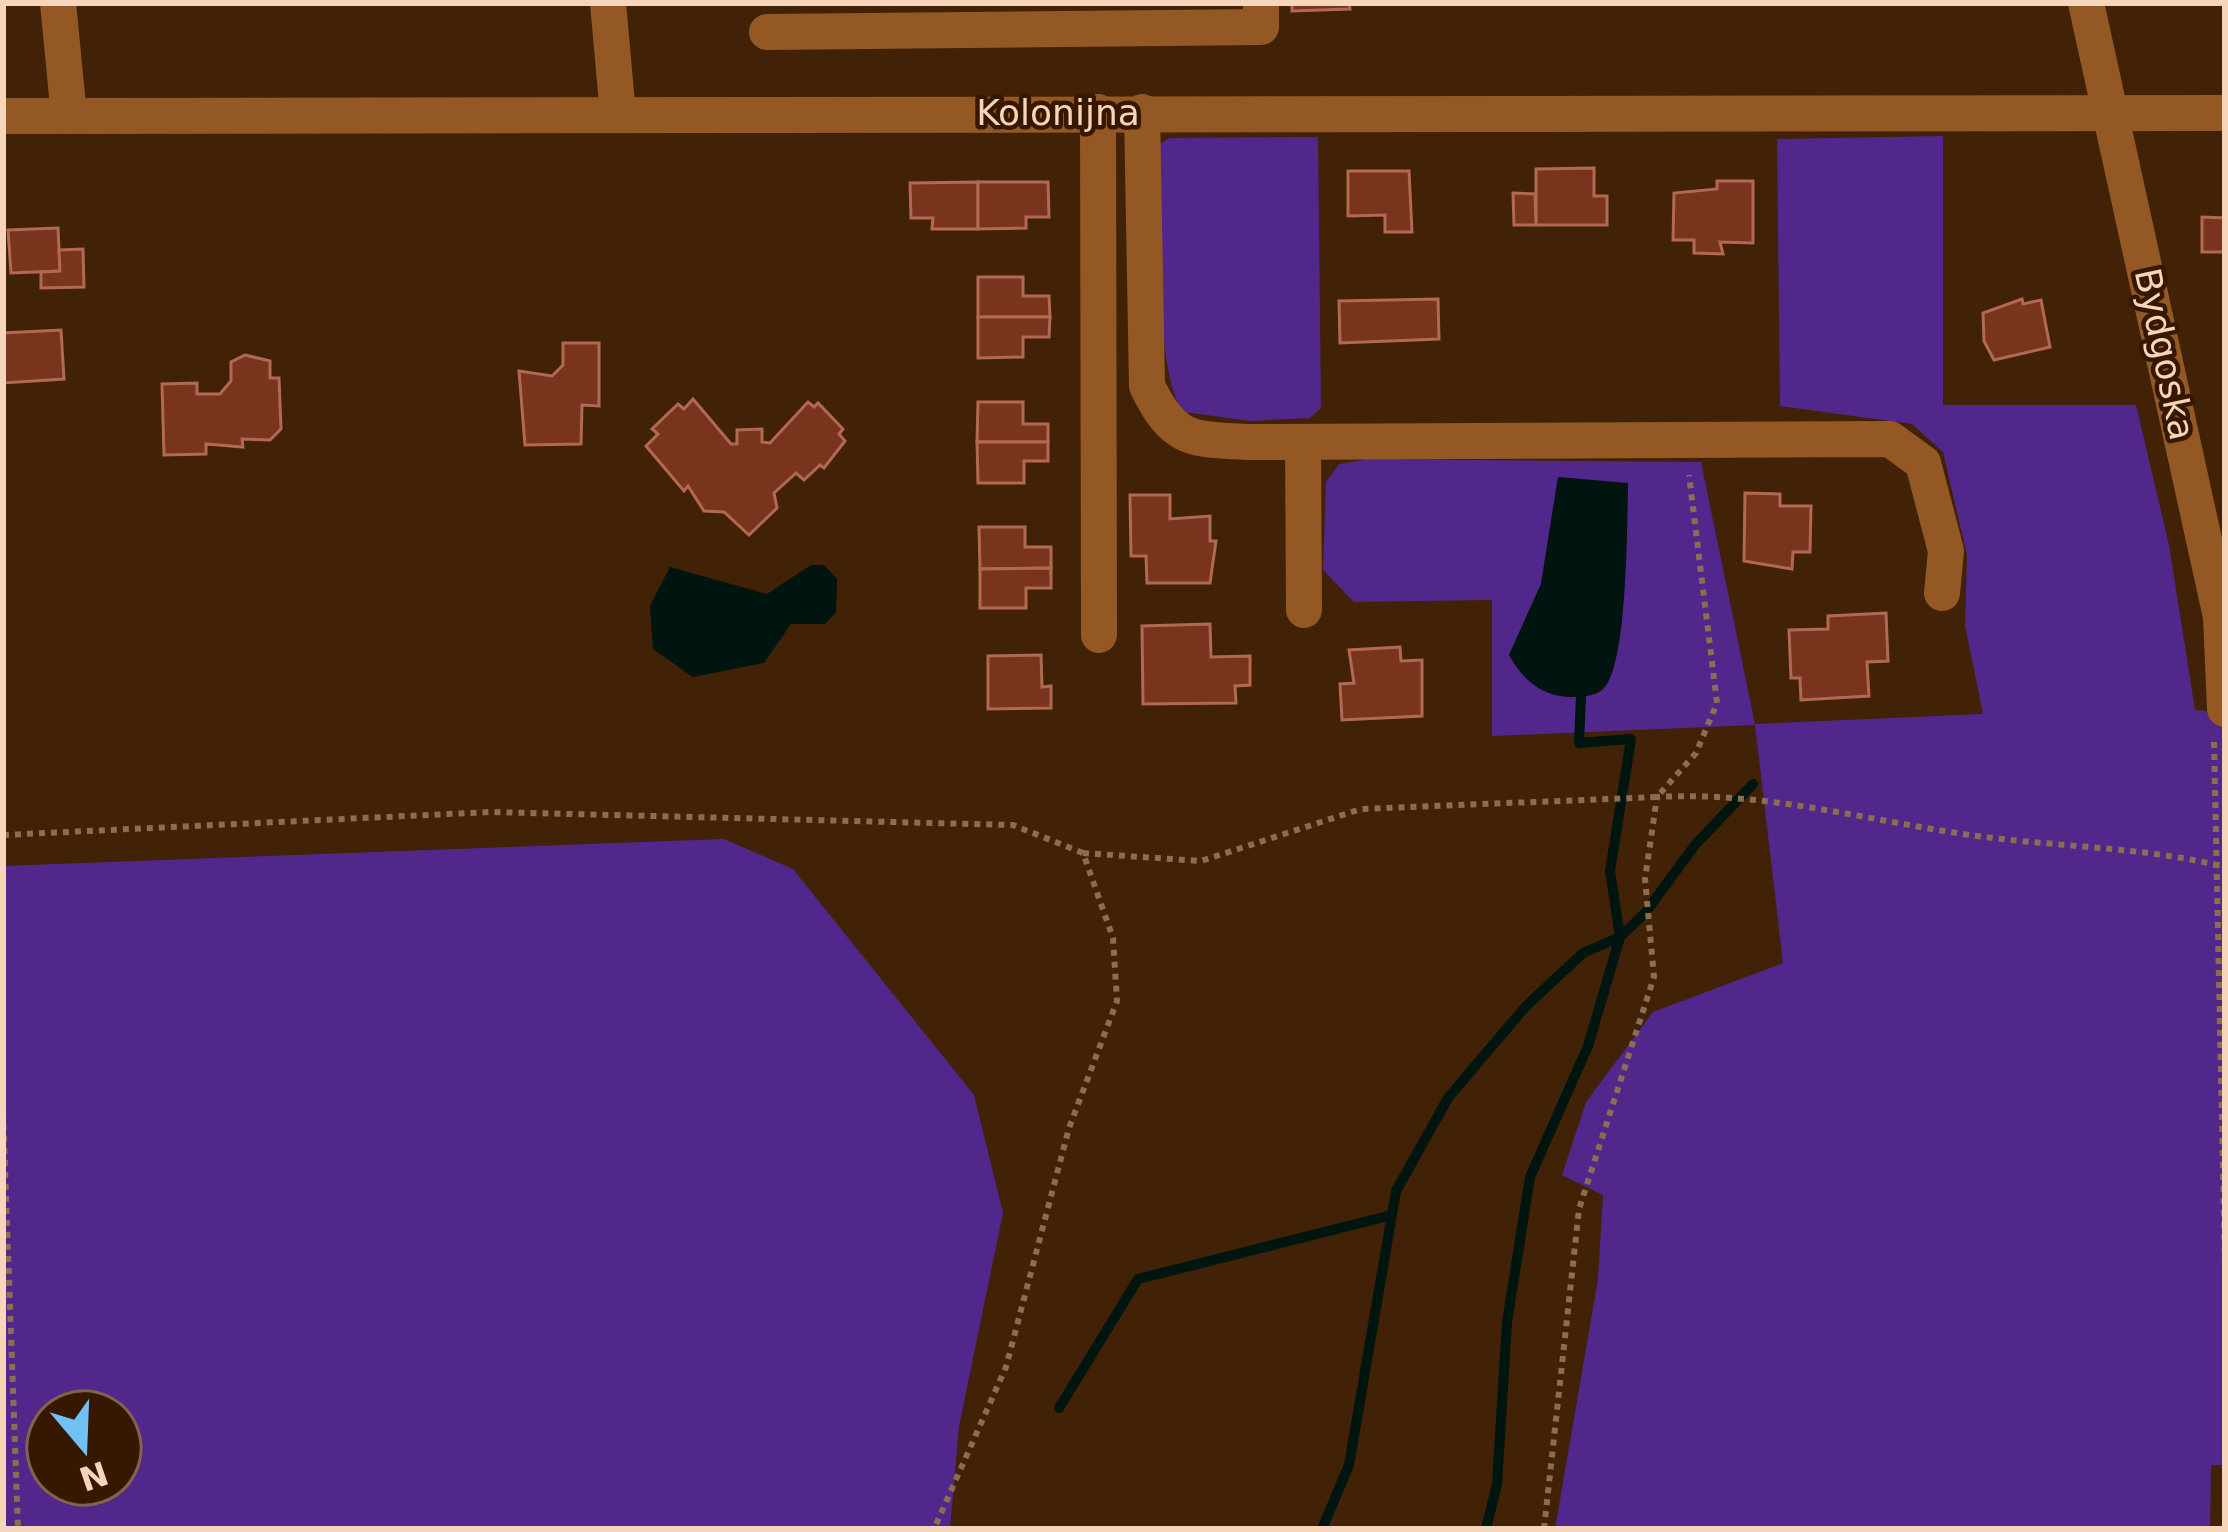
<svg xmlns="http://www.w3.org/2000/svg" width="2228" height="1532" font-family="'DejaVu Sans',sans-serif">
<style>
.green{fill:#52278c;fill-rule:evenodd}
.water{fill:#001410}
.lines{fill:none;stroke-linecap:round;stroke-linejoin:round}
.stream{stroke:#001410;stroke-width:10}
.building{fill:#78341d;stroke:#b36951;stroke-width:3}
.path{stroke:#8d6d52;stroke-width:6;stroke-dasharray:6 6;stroke-linecap:butt}
.minor{stroke:#945825;stroke-width:36}
.labels{text-anchor:middle;dominant-baseline:central;stroke-width:9;stroke-linejoin:round;paint-order:stroke}
.street-label{font-size:36px;fill:#f7d5bb;stroke:#361800}
</style>
<rect width="100%" height="100%" fill="#412206"/>
<g class="green">
<path d="M1943 136V405H2136L2169 545 2195 710 2225 713V1465H2211L2210 1529H1555L1598 1279 1603 1195 1562 1175 1586 1102 1653 1012 1783 963 1755 725 1492 736V600L1354 602 1323 570 1326 482 1339 464 1369 459 1701 462 1755 724 1983 714 1965 625 1967 555 1943 452 1912 424 1780 406 1777 139ZM1558 478 1628 484 1622 622 1608 683 1509 655 1541 584Z"/>
<path d="M1318 137 1321 408 1310 418 1251 421 1184 412C1153 376 1159 197 1160 144L1170 138Z"/>
<path d="M724 839 793 869 974 1095 1003 1213 959 1426 950 1529H3V866ZM120 1412V1484H48V1412Z"/>
</g>
<g class="water">
<path d="M1558 477 1628 483C1627 520 1628 667 1603 689 1595 697 1579 697 1567 697 1539 695 1522 678 1509 655L1541 584Z"/>
<path d="M811 565H824L837 579 836 612 825 624H791L764 663 693 677 653 649 650 606 670 567 767 594Z"/>
</g>
<g class="lines">
<g class="stream">
<path d="M1059 1408 1138 1279 1392 1215"/>
<path d="M1322 1529 1349 1465 1396 1191 1448 1098 1526 1006 1583 953 1620 937 1645 913 1695 845 1753 784"/>
<path d="M1486 1529 1497 1484 1507 1322 1530 1177 1588 1046 1620 937 1610 871 1631 739 1579 743 1581 697"/>
</g>
</g>
<g class="building">
<path d="M1292 3H1349L1350 9 1292 11Z"/>
<path d="M1594 168V196H1607V225H1536V169Z"/>
<path d="M1348 171H1409L1412 232H1385V215L1348 216Z"/>
<path d="M1717 181H1753V243L1720 242 1723 254 1694 253V240H1673L1674 193 1717 189Z"/>
<path d="M978 182V229H932L933 218H911L910 183Z"/>
<path d="M978 182H1048L1049 217H1026V228L978 229Z"/>
<path d="M1513 193 1535 194 1536 225H1514Z"/>
<path d="M2202 217 2225 218V252H2202Z"/>
<path d="M58 228 60 271 11 273 8 230Z"/>
<path d="M83 249 84 287 41 288V272L60 271 59 250Z"/>
<path d="M978 277H1023V296H1049L1050 317H978Z"/>
<path d="M1438 299 1439 339 1340 343 1339 301Z"/>
<path d="M2022 299 2023 304 2041 300 2050 347 1994 360 1984 341 1983 313Z"/>
<path d="M978 317H1050L1049 337H1023V357L978 358Z"/>
<path d="M61 330 64 379 3 383V333Z"/>
<path d="M563 343H599V406L582 405 581 444 525 445 519 371 552 376 563 365Z"/>
<path d="M245 355 270 361V378H279L281 429 270 440 242 439 243 447 206 444V454L164 455 162 384 197 383V394H220L231 381V362Z"/>
<path d="M693 399 731 444H737V430L762 429V442L770 443 808 402 814 407 818 403 843 429 839 434 845 441 824 468 820 465 804 480 796 473 774 493 777 508 749 535 724 512 704 511 688 486 684 491 646 446 658 434 652 429 678 404 684 409Z"/>
<path d="M978 402H1023V424H1048V442H977Z"/>
<path d="M977 442H1048V461H1024V483H978Z"/>
<path d="M1745 493 1780 494V506H1811L1810 552H1793L1792 569 1744 561Z"/>
<path d="M1130 495H1170V519L1210 516V541H1216L1210 583H1147L1146 556H1131Z"/>
<path d="M979 527H1025V547H1051V568L980 569Z"/>
<path d="M1051 568V588H1026V608H980V569Z"/>
<path d="M1886 613 1888 661 1867 662 1869 696 1801 700 1800 678H1791L1789 630 1828 629V616Z"/>
<path d="M1210 624 1211 657 1250 656V685L1235 686 1236 703 1143 704 1142 626Z"/>
<path d="M1400 647 1401 661 1422 660V716L1342 720 1340 684 1354 683 1349 650Z"/>
<path d="M1041 655 1042 687 1051 686V708L988 709V656Z"/>
</g>
<g class="lines">
<g class="path">
<path d="M2214 742 2225 1264"/>
<path d="M3 835 491 812 1013 825 1083 853 1113 938 1117 1001 1069 1128 1006 1367 934 1529"/>
<path d="M1083 853 1201 861 1361 809 1657 797 1696 753 1717 703 1689 475"/>
<path d="M3 1112 18 1529"/>
<path d="M1544 1529 1579 1209 1654 977 1645 879 1657 797C1768 791 1868 821 1977 836 2058 847 2146 847 2225 867"/>
</g>
<g class="minor">
<path d="M58 3 69 116"/>
<path d="M608 3 618 115"/>
<path d="M2086 3 2221 617 2225 709"/>
<path d="M767 32 1261 27V3"/>
<path d="M1098 112 1099 635"/>
<path d="M1142 112 1147 386C1174 441 1190 439 1247 442L1890 439 1923 463 1946 551 1942 593"/>
<path d="M3 116 2225 113"/>
<path d="M1303 442 1304 610"/>
</g>
</g>
<g class="labels">
<g class="street-label">
<text x="1058" y="112">Kolonijna</text>
<text transform="translate(2165 354) rotate(78)">Bydgoska</text>
</g>
</g>
<rect width="2228" height="1532" fill="none" stroke="#f7d5bb" stroke-width="12"/>
<g transform="translate(84 1448) rotate(161)"><circle r="57" fill="#361800" stroke="#83644b" stroke-width="3"/>
<path d="M0-9L21 45L0 30L-21 45Z" fill="#71c1f5"/>
<text y="-18" font-size="33" font-weight="bold" text-anchor="middle" fill="#f7d5bb">N</text>
</g>
</svg>
